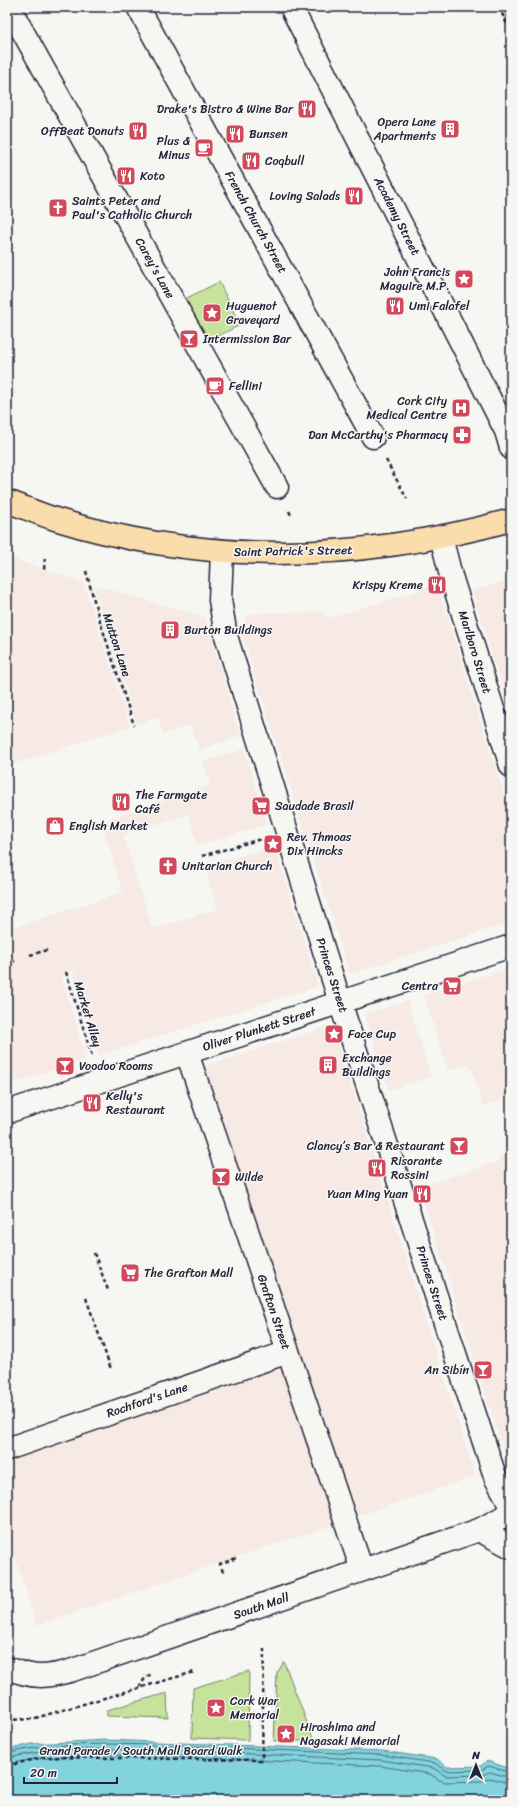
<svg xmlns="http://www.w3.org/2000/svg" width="518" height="1807" font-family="Sriracha,sans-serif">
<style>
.built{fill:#f7e9e3}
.green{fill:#c6e39b;stroke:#74826b}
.water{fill:#82d3dd;stroke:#5c8c9c}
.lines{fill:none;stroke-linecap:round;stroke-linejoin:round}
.shore{stroke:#48697c;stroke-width:1}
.street-casing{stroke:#22223b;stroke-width:25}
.secondary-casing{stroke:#22223b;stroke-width:25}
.highway-casing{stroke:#22223b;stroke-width:25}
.path{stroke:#22223b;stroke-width:2.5;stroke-dasharray:4 3;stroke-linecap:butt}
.street{stroke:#f6f6f2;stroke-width:22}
.secondary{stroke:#f6f6f2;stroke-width:22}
.highway{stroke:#faddab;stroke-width:22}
.labels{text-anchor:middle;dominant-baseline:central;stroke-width:3;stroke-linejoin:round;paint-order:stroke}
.poi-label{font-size:12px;fill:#22223b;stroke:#f6f6f2;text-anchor:start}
.street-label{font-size:12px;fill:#22223b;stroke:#f6f6f2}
</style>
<rect width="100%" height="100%" fill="#f6f6f2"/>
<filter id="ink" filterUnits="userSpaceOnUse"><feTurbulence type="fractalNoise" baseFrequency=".025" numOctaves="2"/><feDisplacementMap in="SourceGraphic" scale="8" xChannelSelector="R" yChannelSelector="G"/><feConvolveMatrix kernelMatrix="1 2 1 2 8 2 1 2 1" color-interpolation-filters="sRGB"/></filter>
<g filter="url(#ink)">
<g class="built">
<path d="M7 557 83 582 130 726 7 766Z"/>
<path d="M511 580V714L472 591Z"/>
<path d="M93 585 205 617 240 736 199 750 191 725 163 734 158 716 137 724Z"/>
<path d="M437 585 511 817V922L350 974 240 628 248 614 300 612V615L314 612H320L329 618Z"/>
<path d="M244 749 267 824 198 846 189 814 123 835 152 929 218 909 207 876 221 862 274 846 318 986 99 1055 73 970 66 972 61 974 86 1059 7 1085V930L123 892 101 822 210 785 203 762Z"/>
<path d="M511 967V1097L483 1106 470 1064 448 1071 424 995Z"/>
<path d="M407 1001 431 1077 389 1090 365 1014Z"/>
<path d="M332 1025 475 1476 349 1519 290 1347 295 1332 293 1326 286 1304 277 1307 197 1069Z"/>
<path d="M511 1152V1463L508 1464 419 1187 501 1161 499 1156Z"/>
<path d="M284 1356 341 1522 37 1625 7 1533V1452Z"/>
</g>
<g class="green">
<path d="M219 282 240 325 206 342 183 300Z"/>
<path d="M284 1662 314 1741H274L277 1673Z"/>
<path d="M249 1671 248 1740 192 1738 193 1688Z"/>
<path d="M167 1693 168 1718 107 1716V1710Z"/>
</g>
<path class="water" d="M106 1740 382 1751 437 1759 447 1767 481 1766 487 1761 511 1769V1800H7V1750L32 1744Z"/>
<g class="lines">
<g class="shore">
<path d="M7 1753 33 1748 69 1745 106 1744 167 1745 381 1755 435 1763 447 1771 481 1770 489 1766 511 1773"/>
<path d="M7 1758 34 1753 69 1750 106 1749 167 1750 381 1760 433 1768 446 1776 482 1775 490 1772 511 1778"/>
<path d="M7 1764 35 1759 70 1756 107 1755 166 1756 380 1766 430 1774 439 1780 445 1782 482 1781 491 1778 511 1784"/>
</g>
<defs>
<g id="street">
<path d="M9 7 277 487"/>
<path d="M138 7 373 437"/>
<path d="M441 537 451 576 511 766"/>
<path d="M222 552 220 600 226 636 340 1002 496 1479 511 1505"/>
<path d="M187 1053 362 1570"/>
<path d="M7 1112 511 946"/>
<path d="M7 1449 288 1352"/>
</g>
<g id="secondary">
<path d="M291 7 506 431 511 448"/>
<path d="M479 1530 511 1547"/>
<path d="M7 1668C33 1678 44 1678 70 1671L479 1530 511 1513"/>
</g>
<path id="highway" d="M7 501C23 507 39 514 55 519 206 566 359 562 511 520"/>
</defs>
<use href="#street" class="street-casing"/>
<use href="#secondary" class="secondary-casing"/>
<use href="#highway" class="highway-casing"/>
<g class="path">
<path d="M499 7 511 33"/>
<path d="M386 460 407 499"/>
<path d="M289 511 292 517"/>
<path d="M44 569 45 558"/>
<path d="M86 571 98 615 134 725"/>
<path d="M202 856 261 839"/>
<path d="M30 955 47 950"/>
<path d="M7 963 15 961"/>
<path d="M66 972 92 1056"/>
<path d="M94 1253 108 1290"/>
<path d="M86 1298 111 1369"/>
<path d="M223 1572 220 1564 234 1559 235 1558V1557"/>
<path d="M139 1688 145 1678 153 1673"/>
<path d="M7 1720 32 1719 194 1672"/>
<path d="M7 1766 43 1757 262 1760 264 1649"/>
</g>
<use href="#street" class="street"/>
<use href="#secondary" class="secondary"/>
<use href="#highway" class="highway"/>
</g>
</g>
<defs>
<symbol id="restaurant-square" viewBox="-11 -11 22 22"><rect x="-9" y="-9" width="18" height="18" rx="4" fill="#d1495b" stroke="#f6f6f2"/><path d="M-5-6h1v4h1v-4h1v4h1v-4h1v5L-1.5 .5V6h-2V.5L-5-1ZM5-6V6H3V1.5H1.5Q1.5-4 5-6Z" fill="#fff"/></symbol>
<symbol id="building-square" viewBox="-11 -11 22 22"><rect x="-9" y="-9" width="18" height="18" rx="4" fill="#d1495b" stroke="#f6f6f2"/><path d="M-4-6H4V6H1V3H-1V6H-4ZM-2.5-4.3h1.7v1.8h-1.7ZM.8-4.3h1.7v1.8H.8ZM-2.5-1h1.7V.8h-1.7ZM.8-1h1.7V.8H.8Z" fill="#fff"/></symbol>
<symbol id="cafe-square" viewBox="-11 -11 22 22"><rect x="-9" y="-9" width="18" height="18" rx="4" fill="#d1495b" stroke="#f6f6f2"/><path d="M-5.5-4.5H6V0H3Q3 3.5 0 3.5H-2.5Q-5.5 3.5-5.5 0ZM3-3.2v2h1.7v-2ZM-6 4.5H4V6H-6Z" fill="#fff"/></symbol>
<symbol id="church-square" viewBox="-11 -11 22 22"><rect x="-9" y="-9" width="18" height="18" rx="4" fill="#d1495b" stroke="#f6f6f2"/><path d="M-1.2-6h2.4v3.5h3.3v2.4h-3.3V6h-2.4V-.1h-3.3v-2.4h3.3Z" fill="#fff"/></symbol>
<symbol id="sight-square" viewBox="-11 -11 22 22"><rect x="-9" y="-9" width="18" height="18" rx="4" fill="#d1495b" stroke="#f6f6f2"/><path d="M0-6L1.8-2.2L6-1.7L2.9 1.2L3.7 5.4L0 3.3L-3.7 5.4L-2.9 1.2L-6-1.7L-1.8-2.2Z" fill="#fff"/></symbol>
<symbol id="bar-square" viewBox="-11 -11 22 22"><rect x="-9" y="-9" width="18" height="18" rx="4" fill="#d1495b" stroke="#f6f6f2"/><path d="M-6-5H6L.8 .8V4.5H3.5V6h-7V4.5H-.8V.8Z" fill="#fff"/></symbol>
<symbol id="hospital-square" viewBox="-11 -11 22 22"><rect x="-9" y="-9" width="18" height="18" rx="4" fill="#d1495b" stroke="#f6f6f2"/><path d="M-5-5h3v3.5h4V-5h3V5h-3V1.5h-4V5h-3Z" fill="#fff"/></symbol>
<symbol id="pharmacy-square" viewBox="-11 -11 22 22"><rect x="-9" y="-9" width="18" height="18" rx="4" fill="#d1495b" stroke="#f6f6f2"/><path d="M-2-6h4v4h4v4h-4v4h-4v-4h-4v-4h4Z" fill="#fff"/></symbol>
<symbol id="supermarket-square" viewBox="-11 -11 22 22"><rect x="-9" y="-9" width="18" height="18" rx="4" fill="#d1495b" stroke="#f6f6f2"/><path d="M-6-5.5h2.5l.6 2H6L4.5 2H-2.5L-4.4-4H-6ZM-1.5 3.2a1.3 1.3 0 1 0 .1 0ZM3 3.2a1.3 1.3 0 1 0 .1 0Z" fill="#fff"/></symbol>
<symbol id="shop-square" viewBox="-11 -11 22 22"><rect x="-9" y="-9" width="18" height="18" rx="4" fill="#d1495b" stroke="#f6f6f2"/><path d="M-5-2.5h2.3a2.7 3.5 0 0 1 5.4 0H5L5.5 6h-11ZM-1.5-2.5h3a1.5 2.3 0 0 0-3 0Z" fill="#fff"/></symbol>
</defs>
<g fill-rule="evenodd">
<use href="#restaurant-square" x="296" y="98" width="22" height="22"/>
<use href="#building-square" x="439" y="118" width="22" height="22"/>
<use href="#restaurant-square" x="127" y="120" width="22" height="22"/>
<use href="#restaurant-square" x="224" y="123" width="22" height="22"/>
<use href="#cafe-square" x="193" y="137" width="22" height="22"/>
<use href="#restaurant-square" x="240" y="150" width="22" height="22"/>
<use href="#restaurant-square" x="115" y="165" width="22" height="22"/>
<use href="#restaurant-square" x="343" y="185" width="22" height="22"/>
<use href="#church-square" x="47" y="197" width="22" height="22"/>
<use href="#sight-square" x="453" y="268" width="22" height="22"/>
<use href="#restaurant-square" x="384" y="295" width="22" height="22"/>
<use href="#sight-square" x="201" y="302" width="22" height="22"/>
<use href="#bar-square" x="178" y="328" width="22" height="22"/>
<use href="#cafe-square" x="204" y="375" width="22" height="22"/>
<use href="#hospital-square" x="450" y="397" width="22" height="22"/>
<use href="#pharmacy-square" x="451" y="424" width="22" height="22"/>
<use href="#restaurant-square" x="426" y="574" width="22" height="22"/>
<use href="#building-square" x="159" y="619" width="22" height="22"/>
<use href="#restaurant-square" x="110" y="791" width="22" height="22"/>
<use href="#supermarket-square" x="250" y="795" width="22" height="22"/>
<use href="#shop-square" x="44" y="815" width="22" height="22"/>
<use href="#sight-square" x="262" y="833" width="22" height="22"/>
<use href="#church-square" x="157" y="855" width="22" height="22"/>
<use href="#supermarket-square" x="441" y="975" width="22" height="22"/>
<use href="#sight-square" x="323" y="1023" width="22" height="22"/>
<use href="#building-square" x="317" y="1054" width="22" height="22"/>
<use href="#bar-square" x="54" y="1055" width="22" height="22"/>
<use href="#restaurant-square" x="81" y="1092" width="22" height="22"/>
<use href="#bar-square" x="448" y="1135" width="22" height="22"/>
<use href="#restaurant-square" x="366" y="1157" width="22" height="22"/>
<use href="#bar-square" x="210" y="1166" width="22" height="22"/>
<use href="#restaurant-square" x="411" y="1183" width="22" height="22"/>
<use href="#supermarket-square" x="119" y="1262" width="22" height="22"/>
<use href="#bar-square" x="472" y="1359" width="22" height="22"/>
<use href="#sight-square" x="205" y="1697" width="22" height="22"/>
<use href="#sight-square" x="275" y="1723" width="22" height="22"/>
</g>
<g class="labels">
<g class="poi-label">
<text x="293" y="109" text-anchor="end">Drake's Bistro &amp; Wine Bar</text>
<text x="436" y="122" text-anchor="end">Opera Lane<tspan x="436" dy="14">Apartments</tspan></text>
<text x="124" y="131" text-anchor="end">OffBeat Donuts</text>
<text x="249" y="134">Bunsen</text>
<text x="190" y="141" text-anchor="end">Plus &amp;<tspan x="190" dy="14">Minus</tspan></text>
<text x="265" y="161">Coqbull</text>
<text x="140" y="176">Koto</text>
<text x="340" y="196" text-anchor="end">Loving Salads</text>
<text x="72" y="201">Saints Peter and<tspan x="72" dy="14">Paul's Catholic Church</tspan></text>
<text x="450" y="272" text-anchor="end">John Francis<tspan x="450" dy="14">Maguire M.P.</tspan></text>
<text x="226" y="306">Huguenot<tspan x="226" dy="14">Graveyard</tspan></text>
<text x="409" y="306">Umi Falafel</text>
<text x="203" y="339">Intermission Bar</text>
<text x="229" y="386">Fellini</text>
<text x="447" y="401" text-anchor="end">Cork City<tspan x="447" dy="14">Medical Centre</tspan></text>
<text x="448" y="435" text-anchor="end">Dan McCarthy's Pharmacy</text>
<text x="423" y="585" text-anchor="end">Krispy Kreme</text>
<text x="184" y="630">Burton Buildings</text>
<text x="135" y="795">The Farmgate<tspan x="135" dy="14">Café</tspan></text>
<text x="275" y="806">Saudade Brasil</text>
<text x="69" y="826">English Market</text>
<text x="287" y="837">Rev. Thmoas<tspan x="287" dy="14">Dix Hincks</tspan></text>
<text x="182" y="866">Unitarian Church</text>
<text x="438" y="986" text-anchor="end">Centra</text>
<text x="348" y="1034">Face Cup</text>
<text x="342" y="1058">Exchange<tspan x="342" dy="14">Buildings</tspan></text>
<text x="79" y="1066">Voodoo Rooms</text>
<text x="106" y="1096">Kelly's<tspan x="106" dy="14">Restaurant</tspan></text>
<text x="445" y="1146" text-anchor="end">Clancy’s Bar &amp; Restaurant</text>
<text x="391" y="1161">Risorante<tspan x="391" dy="14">Rossini</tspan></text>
<text x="235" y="1177">Wilde</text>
<text x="408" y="1194" text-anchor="end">Yuan Ming Yuan</text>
<text x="144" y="1273">The Grafton Mall</text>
<text x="469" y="1370" text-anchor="end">An Sibín</text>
<text x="230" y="1701">Cork War<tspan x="230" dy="14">Memorial</tspan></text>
<text x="300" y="1727">Hiroshima and<tspan x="300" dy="14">Nagasaki Memorial</tspan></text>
</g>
<g class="street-label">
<text transform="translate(397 216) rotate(63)">Academy Street</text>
<text transform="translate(256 222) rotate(61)">French Church Street</text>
<text transform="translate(155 268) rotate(61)">Carey's Lane</text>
<text transform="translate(293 551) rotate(-1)">Saint Patrick's Street</text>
<text transform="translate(117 645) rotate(72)">Mutton Lane</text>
<text transform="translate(475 652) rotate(73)">Marlboro Street</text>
<text transform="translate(332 975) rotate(72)">Princes Street</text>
<text transform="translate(88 1014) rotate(73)">Market Alley</text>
<text transform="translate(259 1029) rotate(-18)">Oliver Plunkett Street</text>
<text transform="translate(432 1283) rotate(72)">Princes Street</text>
<text transform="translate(274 1312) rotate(71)">Grafton Street</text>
<text transform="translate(147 1400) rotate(-19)">Rochford's Lane</text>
<text transform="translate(261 1606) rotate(-19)">South Mall</text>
<text x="141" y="1751">Grand Parade / South Mall Board Walk</text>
</g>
</g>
<rect width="518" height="1807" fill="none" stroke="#f6f6f2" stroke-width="24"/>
<rect x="12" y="12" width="494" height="1783" fill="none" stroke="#22223b" stroke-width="1.5" filter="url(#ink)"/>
<g transform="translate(476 1765)" stroke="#f6f6f2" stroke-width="3" paint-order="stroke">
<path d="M0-3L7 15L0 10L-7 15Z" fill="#22223b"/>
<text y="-6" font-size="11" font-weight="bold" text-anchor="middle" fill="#22223b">N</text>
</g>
<path d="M24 1777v6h93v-6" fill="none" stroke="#22223b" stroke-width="2"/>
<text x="30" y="1777" font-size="12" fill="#22223b" stroke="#f6f6f2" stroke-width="3" paint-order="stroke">20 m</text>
</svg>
